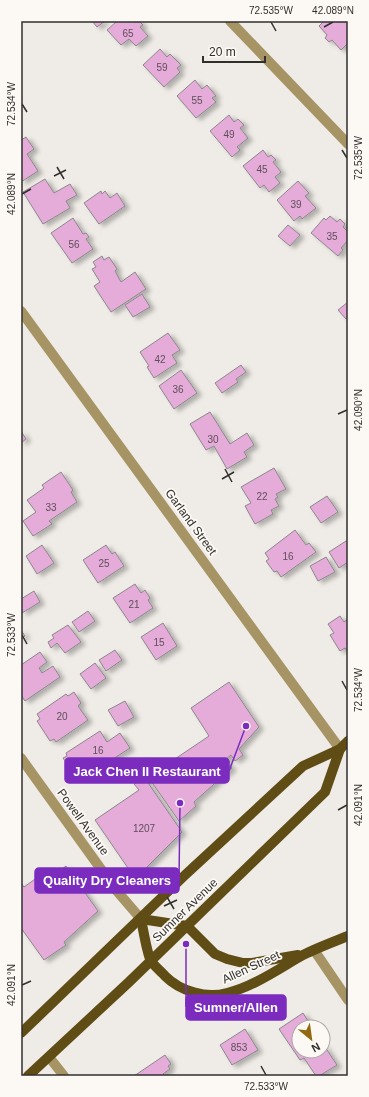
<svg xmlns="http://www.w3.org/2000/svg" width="369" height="1097" font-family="Helvetica,sans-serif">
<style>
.building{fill:#e5acda;stroke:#8b878a;filter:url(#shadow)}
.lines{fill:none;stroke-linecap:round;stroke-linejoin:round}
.minor{stroke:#a69465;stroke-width:10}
.major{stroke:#604d15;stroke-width:10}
.ticks{fill:none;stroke:#312f2e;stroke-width:1.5}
.labels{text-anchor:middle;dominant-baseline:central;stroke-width:3.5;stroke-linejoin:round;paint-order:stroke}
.number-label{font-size:10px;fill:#5e4e59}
.street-label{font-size:12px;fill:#312f2e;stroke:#fcf9f4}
.leader{fill:none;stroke:#7b2cbf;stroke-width:1.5}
.callout-dot{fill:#7b2cbf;stroke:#fcf9f4;stroke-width:1.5}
.callout{fill:#7b2cbf;stroke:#7b2cbf;stroke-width:1.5}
.callout-label{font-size:13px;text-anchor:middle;font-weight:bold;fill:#fff}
.neatline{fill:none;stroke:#312f2e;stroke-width:1.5}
.ticks-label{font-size:10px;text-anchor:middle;fill:#312f2e}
</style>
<defs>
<filter id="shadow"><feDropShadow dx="4.5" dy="2.5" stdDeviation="2" flood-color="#0004"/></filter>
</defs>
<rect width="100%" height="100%" fill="#efece7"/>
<g class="building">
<path d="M92 21H105L97 27Z"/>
<path d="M117 21H133L135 22 139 21 143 25 140 27 148 36 136 46 129 39 121 45 107 30Z"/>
<path d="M324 21 348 22V43L341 50 332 40 329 42 325 38 327 35 319 26Z"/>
<path d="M160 49 167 57 170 54 181 65 177 68 180 72 164 87 143 65Z"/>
<path d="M195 80 202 89 207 85 216 96 212 98 216 102 196 118 177 96Z"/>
<path d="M229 115 234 122 238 119 244 125 240 128 248 138 237 147 240 150 232 157 210 131Z"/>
<path d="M26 137 34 149 27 154 38 171 21 182V140Z"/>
<path d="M263 150 268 157 271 155 276 160 273 162 281 172 275 177 280 183 269 192 264 185 260 188 243 166Z"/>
<path d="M45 179 54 193 70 184 77 195 66 201 70 208 43 224 23 192Z"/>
<path d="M298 181 309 193 305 196 316 208 302 219 300 216 294 221 277 200Z"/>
<path d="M101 191 102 194 105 191 110 198 117 193 125 206 99 224 84 203Z"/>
<path d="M330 216 337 222 340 219 345 224 343 227 348 232V240L341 248 343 250 338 256 311 233 324 218 326 220Z"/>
<path d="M73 218 83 234 86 233 89 237 86 239 93 249 72 263 51 233Z"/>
<path d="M288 225 300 235 290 246 278 236Z"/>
<path d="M102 256 104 260 109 257 117 269 115 271 121 282 135 272 146 289 111 312 94 286 100 282 92 269 96 267 93 262Z"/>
<path d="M142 294 150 307 133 317 125 305Z"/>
<path d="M348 302V317L346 319 338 310Z"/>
<path d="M168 333 180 350 172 355 177 363 154 378 147 367 149 366 140 352Z"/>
<path d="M241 365 246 372 236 379 238 382 222 393 215 383Z"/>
<path d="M181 370 197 393 174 409 159 386Z"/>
<path d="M210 412 230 444 247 433 254 445 244 452 247 457 227 469 214 446 206 450 190 424Z"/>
<path d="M21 431 26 439 21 443Z"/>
<path d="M274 468 286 489 276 494 278 497 275 499 279 506 271 510 273 514 255 524 245 506 251 503 241 487Z"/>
<path d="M61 472 73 490 71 492 77 502 49 521 52 524 33 536 23 521 36 512 27 500 44 488 42 485Z"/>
<path d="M327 496 338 512 321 523 310 507Z"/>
<path d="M295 530 306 545 309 543 316 552 281 577 277 571 274 572 266 561 269 559 265 553Z"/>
<path d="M346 541 348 543V562L339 568 329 552Z"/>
<path d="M42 545 54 563 37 574 26 556Z"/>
<path d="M106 545 112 554 115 552 124 566 98 583 83 560Z"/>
<path d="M326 557 335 572 318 581 310 566Z"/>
<path d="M135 584 141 593 145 590 150 598 148 600 153 608 130 623 113 598Z"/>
<path d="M34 591 40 602 22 613 21 599Z"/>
<path d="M88 611 95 621 79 632 72 622Z"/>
<path d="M340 616 344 622 348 619V649L347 650 345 648 340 651 330 635 334 633 328 624Z"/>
<path d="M163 623 177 646 156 660 141 637Z"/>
<path d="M68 625 81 642 65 653 57 643 51 648 48 642 54 638 52 635Z"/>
<path d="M21 630 25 636 21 639Z"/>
<path d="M115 650 122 660 106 671 99 660Z"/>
<path d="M40 652 47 662 39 668 42 673 53 666 60 677 25 701 21 695V665Z"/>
<path d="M95 663 106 678 91 689 80 674Z"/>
<path d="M229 682 259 727 239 749 243 755 235 761 231 755 225 760 232 768 194 802 196 806 179 821 146 774 167 760 169 763 209 736 191 708Z"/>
<path d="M74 692 81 703 78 706 88 720 56 742 54 739 50 741 37 721 40 719 37 714 66 694 68 696Z"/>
<path d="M125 701 134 717 118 726 108 710Z"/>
<path d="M100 731 107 742 120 733 130 748 93 772 89 767 83 771 80 768 73 773 63 758 67 756 66 753Z"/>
<path d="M144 777 182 832 142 872 130 871 95 820 139 790 134 784Z"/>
<path d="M66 866 98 911 64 942 66 945 44 960 21 928V883L24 887 38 877 42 883Z"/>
<path d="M303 1013 312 1027H299V1051H323V1044L337 1065 319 1076H316L304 1058 300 1060 279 1029Z"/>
<path d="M245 1029 258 1050 232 1065 220 1045Z"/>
<path d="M165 1055 171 1064 168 1066 170 1069 163 1074 165 1076H134Z"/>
</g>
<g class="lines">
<g class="minor">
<path d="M230 21 348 144"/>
<path d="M21 311 340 749"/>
<path d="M21 758 116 890 141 919"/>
<path d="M314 950 348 1000"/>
<path d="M49 1057 64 1076"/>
</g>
<g class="major">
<path d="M141 919C143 928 147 954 151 961 154 966 161 971 165 976 180 991 206 999 227 993 253 987 280 968 303 955 317 948 333 942 348 936"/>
<path d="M141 919 187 926 215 954 227 959 243 963H252L298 955"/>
<path d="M21 1033 184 876 303 766 340 749 348 741"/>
<path d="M28 1076 129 982 325 792 340 749"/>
</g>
</g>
<path class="ticks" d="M271 22 276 31M324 27 333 22M22 104 27 112M342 150 347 158M57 167 64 179M54 176 66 170M22 194 31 189M338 414 347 410M225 469 232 482M222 479 234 472M22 635 27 644M342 681 347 690M338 810 347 805M167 897 174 909M164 906 177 900M22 985 31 981M261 1066 266 1075"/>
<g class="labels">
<g class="number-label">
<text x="128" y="33">65</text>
<text x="162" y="67">59</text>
<text x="197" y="100">55</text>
<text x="229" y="134">49</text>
<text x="262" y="169">45</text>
<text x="296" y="204">39</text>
<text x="332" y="236">35</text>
<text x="74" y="244">56</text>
<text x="160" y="359">42</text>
<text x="178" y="389">36</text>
<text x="213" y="439">30</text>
<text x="262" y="496">22</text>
<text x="51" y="507">33</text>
<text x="288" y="556">16</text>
<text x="104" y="563">25</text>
<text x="134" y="604">21</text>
<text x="159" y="642">15</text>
<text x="62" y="716">20</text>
<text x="98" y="750">16</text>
<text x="144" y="828">1207</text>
<text x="239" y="1047">853</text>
</g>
<g class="street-label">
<text transform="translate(191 522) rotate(54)">Garland Street</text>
<text transform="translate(83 822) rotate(54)">Powell Avenue</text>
<text transform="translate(185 910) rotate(-44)">Sumner Avenue</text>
<text transform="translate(251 967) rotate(-25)">Allen Street</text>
</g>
</g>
<path class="leader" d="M246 726L229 771M180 803L179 880M186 944L186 1007"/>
<g class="callout-dot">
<circle cx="246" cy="726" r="4"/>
<circle cx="180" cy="803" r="4"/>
<circle cx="186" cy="944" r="4"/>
</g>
<g class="callout">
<rect x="65" y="758" width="164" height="25" rx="4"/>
<rect x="35" y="868" width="144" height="25" rx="4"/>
<rect x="186" y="995" width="100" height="25" rx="4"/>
</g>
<g class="callout-label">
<text x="147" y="776">Jack Chen II Restaurant</text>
<text x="107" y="885">Quality Dry Cleaners</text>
<text x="236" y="1012">Sumner/Allen</text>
</g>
<rect width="369" height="1097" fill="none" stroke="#fcf9f4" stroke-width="44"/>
<g transform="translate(311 1039) rotate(151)"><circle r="19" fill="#fcf9f4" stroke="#aba8a5"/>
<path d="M0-3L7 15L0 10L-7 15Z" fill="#916911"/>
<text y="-6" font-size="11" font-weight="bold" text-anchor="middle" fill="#312f2e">N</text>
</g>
<path d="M203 56v6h62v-6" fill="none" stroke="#312f2e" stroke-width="2"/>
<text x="209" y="56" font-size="12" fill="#312f2e" stroke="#fcf9f4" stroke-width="3" paint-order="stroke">20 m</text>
<rect x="22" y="22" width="325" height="1053" class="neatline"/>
<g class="ticks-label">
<text x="271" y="14">72.535°W</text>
<text x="333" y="14">42.089°N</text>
<text transform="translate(11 104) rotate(-90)" y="4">72.534°W</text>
<text transform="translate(358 158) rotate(-90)" y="4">72.535°W</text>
<text transform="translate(11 194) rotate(-90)" y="4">42.089°N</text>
<text transform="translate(358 410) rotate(-90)" y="4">42.090°N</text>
<text transform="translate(11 635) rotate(-90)" y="4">72.533°W</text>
<text transform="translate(358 690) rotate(-90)" y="4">72.534°W</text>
<text transform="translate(358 805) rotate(-90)" y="4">42.091°N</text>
<text transform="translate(11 985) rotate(-90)" y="4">42.091°N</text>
<text x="266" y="1090">72.533°W</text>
</g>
</svg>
